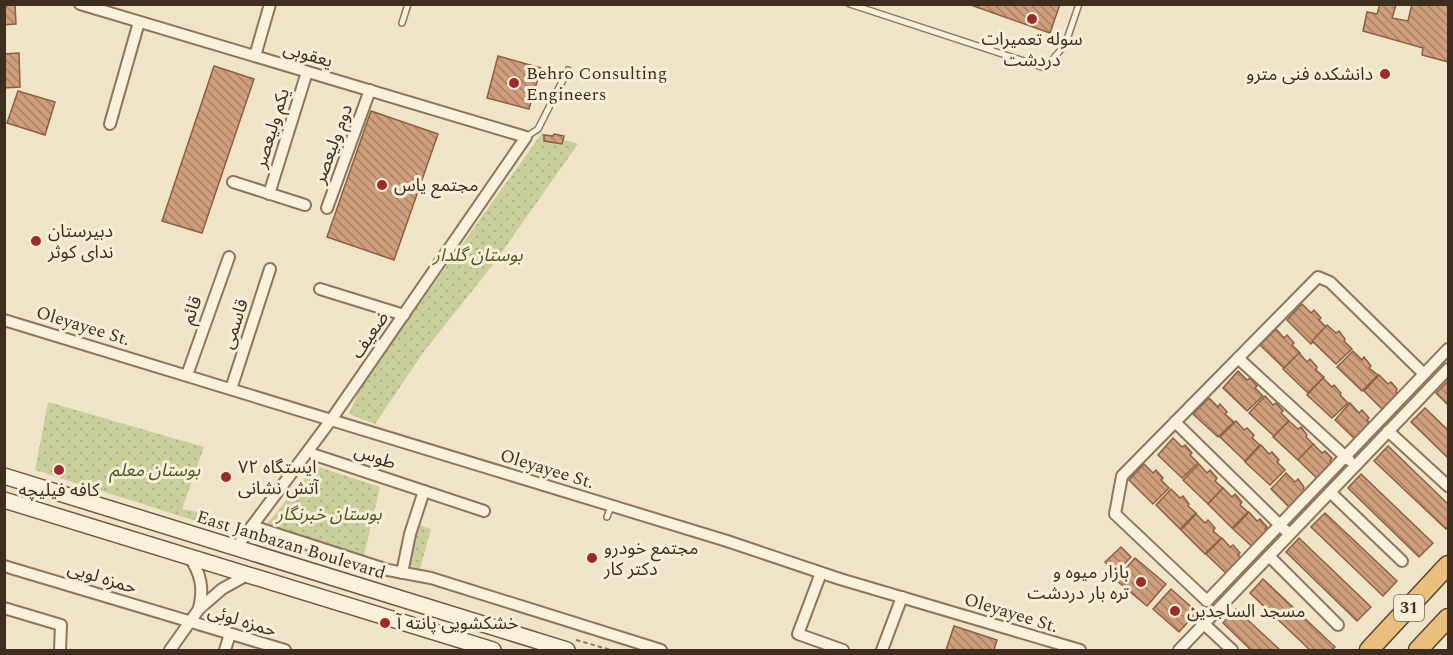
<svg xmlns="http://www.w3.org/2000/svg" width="1453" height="655" font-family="Spectral,'Noto Sans Arabic',serif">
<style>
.park{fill:url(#park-dots)}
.building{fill:url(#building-back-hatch);stroke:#8d5f41;stroke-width:1.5}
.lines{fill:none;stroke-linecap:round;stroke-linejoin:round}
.service-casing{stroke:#8d765c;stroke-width:8}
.minor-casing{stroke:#8d765c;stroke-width:14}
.secondary-casing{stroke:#6f573f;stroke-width:18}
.trunk-casing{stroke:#5b4430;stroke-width:21}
.path{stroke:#8d765c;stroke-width:2;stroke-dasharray:4.5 3;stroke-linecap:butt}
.service{stroke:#faf1dc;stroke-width:5}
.minor{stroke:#faf1dc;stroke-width:10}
.secondary{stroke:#faf1dc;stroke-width:15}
.trunk{stroke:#eabe7c;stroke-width:18}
.poi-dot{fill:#9e2a2b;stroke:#f7eed8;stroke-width:2}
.labels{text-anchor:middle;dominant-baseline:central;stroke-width:6;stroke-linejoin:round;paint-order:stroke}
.shield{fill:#f7eed8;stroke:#756857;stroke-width:1.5}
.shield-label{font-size:16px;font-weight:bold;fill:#3d2e20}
.poi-label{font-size:18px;fill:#3d2e20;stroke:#f7eed8;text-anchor:start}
.street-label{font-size:18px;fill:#3d2e20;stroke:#f7eed8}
.park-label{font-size:18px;font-style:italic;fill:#4d5a26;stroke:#f7eed8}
</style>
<defs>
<pattern id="park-dots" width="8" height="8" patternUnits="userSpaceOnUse" patternTransform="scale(1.5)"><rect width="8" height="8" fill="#c9cf9b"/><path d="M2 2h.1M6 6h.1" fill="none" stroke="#aeb285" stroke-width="1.8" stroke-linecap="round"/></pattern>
<pattern id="building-back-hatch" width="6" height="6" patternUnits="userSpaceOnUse" patternTransform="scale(1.5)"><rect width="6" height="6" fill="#cf9f7d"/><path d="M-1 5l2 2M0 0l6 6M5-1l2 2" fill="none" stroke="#a98266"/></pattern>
</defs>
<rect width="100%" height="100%" fill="#f0e4c8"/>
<g class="park">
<path d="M542 133 578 144 492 266 425 350 375 424 349 414 362 384Z"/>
<path d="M48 402 204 447 182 509 198 512 196 521 35 470Z"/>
<path d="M319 467 380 487 361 568 256 537 304 479Z"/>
<path d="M417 524 431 529 420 569 407 564Z"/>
</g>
<g class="building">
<path d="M4 4H15L16 24 4 25Z"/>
<path d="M968 4H1060L1050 33Z"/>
<path d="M1380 4 1396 5 1392 18 1408 21 1412 4H1448V62L1422 55 1423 48 1363 31 1367 12 1377 14Z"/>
<path d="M19 53 20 87 4 88V54Z"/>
<path d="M498 56 541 68 529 109 487 98Z"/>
<path d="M214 66 254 79 202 233 162 221Z"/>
<path d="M18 91 55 102 45 135 7 123Z"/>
<path d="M371 111 438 134 394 260 327 237Z"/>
<path d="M554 134 564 136 562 144 544 141V135L553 136Z"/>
<path d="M1302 304 1311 313 1314 310 1321 318 1319 320 1327 328 1311 344 1287 320Z"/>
<path d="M1327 325 1336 333 1339 331 1345 339 1344 341 1352 349 1336 364 1312 341Z"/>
<path d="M1276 329 1284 338 1287 335 1294 343 1292 345 1300 353 1285 369 1260 345Z"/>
<path d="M1353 351 1362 360 1364 357 1371 366 1369 368 1378 375 1362 391 1337 367Z"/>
<path d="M1299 353 1307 362 1310 359 1317 367 1316 370 1324 377 1308 393 1283 369Z"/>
<path d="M1238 371 1247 380 1250 378 1257 386 1255 388 1263 396 1247 411 1223 388Z"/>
<path d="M1379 375 1388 384 1391 382 1397 389 1396 392 1404 399 1388 415 1364 391Z"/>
<path d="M1323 378 1332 387 1334 385 1341 393 1340 395 1348 403 1332 418 1307 395Z"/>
<path d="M1448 381V405L1436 393Z"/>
<path d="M1265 396 1273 405 1276 403 1283 411 1281 413 1289 421 1274 436 1249 413Z"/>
<path d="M1209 398 1218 407 1220 404 1227 412 1225 414 1234 422 1218 437 1193 414Z"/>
<path d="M1350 403 1359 413 1362 410 1369 418 1367 420 1375 428 1359 443 1335 420Z"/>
<path d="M1425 408 1448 430V458L1411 422Z"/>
<path d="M1236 421 1244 430 1247 428 1254 435 1252 438 1260 445 1245 461 1220 437Z"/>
<path d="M1289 421 1298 429 1301 427 1307 435 1306 437 1314 445 1298 460 1273 437Z"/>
<path d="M1173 438 1182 447 1185 445 1192 453 1190 455 1198 463 1182 478 1158 455Z"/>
<path d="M1313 444 1322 453 1325 451 1332 458 1330 461 1338 468 1323 484 1298 460Z"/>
<path d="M1261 445 1269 454 1272 452 1279 460 1277 462 1285 470 1270 485 1245 462Z"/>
<path d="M1388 446 1448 504V526L1446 529 1374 461Z"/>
<path d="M1144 464 1153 473 1156 470 1163 478 1161 480 1169 488 1153 504 1129 480Z"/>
<path d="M1199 464 1207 473 1210 470 1217 478 1215 481 1223 488 1208 504 1183 480Z"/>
<path d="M1286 473 1295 482 1298 479 1304 487 1303 489 1311 497 1295 513 1271 489Z"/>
<path d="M1361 474 1433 543 1419 557 1348 488Z"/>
<path d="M1223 488 1232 497 1235 494 1242 502 1240 505 1248 512 1232 528 1208 504Z"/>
<path d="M1171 489 1180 498 1183 496 1189 504 1188 506 1196 513 1180 529 1156 505Z"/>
<path d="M1249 512 1257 521 1260 519 1267 527 1265 529 1273 537 1258 552 1233 529Z"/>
<path d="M1325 513 1397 581 1383 596 1311 527Z"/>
<path d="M1196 514 1205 523 1208 520 1215 528 1213 531 1221 538 1205 554 1181 530Z"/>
<path d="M1222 538 1230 547 1233 545 1240 553 1238 555 1246 563 1231 578 1206 554Z"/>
<path d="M1299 538 1371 607 1357 621 1286 552Z"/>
<path d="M1121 547 1131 557 1116 572 1105 562Z"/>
<path d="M1135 558 1166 584 1147 606 1116 580Z"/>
<path d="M1263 579 1335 647 1332 650H1310L1250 593Z"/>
<path d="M1171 589 1197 612 1179 632 1153 609Z"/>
<path d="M1236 609 1280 650H1251L1223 623Z"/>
<path d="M954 626 997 640 994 650H946Z"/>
</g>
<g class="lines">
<defs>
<g id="service">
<path d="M850 4 1045 68 1065 45 1079 4"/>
<path d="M402 23 408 4"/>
<path d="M526 137 538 129 568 70"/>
<path d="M607 517 611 506"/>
</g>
<g id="minor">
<path d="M80 4 526 137 331 420 235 549"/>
<path d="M255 56 270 4"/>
<path d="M110 124 139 22"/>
<path d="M233 182 305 205"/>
<path d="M269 194 307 72"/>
<path d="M327 208 370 90"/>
<path d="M320 289 404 315"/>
<path d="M4 320 727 541 840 579 1080 650"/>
<path d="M1238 358 1349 460"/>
<path d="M1424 374 1330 282 1318 277 1122 476 1115 514 1207 601 1448 349"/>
<path d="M187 375 229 257"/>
<path d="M231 389 270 269"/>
<path d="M1175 422 1286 531"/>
<path d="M1388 431 1448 486"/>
<path d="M315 455 484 511"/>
<path d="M1330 492 1402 561"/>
<path d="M252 526 388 570 431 578 661 650"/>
<path d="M189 556C201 574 204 588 199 608"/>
<path d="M1269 556 1338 625"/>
<path d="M4 566 285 650"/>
<path d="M402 573 410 534 424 491"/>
<path d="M821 573 798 634 843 650"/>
<path d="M4 608 61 625 60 650"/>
<path d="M1204 624 1232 650"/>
<path d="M170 650 199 609 222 589 249 574"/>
<path d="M225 650 230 634"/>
<path d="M882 650 902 597"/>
<path d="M1179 650 1448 369"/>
</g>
<g id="secondary">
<path d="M4 476 567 650"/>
<path d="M4 500 493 650"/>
</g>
<g id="trunk">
<path d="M1369 650 1448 565"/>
<path d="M1418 650 1448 618"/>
</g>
</defs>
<use href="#service" class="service-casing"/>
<use href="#minor" class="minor-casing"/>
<use href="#secondary" class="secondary-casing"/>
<use href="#trunk" class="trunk-casing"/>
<path class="path" d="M576 640 611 650"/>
<use href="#service" class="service"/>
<use href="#minor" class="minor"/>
<use href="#secondary" class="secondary"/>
<use href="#trunk" class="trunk"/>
</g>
<g class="poi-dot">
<circle cx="1032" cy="19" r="6"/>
<circle cx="1385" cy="74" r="6"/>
<circle cx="514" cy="83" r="6"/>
<circle cx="382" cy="185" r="6"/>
<circle cx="36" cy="241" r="6"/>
<circle cx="59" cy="470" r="6"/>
<circle cx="226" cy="477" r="6"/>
<circle cx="592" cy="558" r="6"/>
<circle cx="1141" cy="582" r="6"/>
<circle cx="1175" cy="611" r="6"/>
<circle cx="385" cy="623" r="6"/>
</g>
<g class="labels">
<rect class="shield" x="1394" y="595" width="30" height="26" rx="4.5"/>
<g class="shield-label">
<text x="1409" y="608">31</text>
</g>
<g class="poi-label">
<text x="1032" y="39" text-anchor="middle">سوله تعمیرات<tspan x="1032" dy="21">دردشت</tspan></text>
<text x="526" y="73">Behro Consulting<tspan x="526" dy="21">Engineers</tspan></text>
<text x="1373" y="74" text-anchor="end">دانشکده فنی مترو</text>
<text x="394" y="185">مجتمع یاس</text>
<text x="48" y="231">دبیرستان<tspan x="48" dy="21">ندای کوثر</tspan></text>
<text x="238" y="467">ایستگاه ۷۲<tspan x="238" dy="21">آتش نشانی</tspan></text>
<text x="59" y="490" text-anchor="middle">کافه فیلیچه</text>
<text x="604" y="548">مجتمع خودرو<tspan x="604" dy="21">دکتر کار</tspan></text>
<text x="1129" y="572" text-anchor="end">بازار میوه و<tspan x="1129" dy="21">تره بار دردشت</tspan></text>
<text x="1187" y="611">مسجد الساجدین</text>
<text x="397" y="623">خشکشویی پانته آ</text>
</g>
<g class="street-label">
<text transform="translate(308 55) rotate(16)">یعقوبی</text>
<text transform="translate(272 128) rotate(-73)">یکم ولیعصر</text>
<text transform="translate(333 144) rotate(-70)">دوم ولیعصر</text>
<text transform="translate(192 310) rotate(-70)">قائم</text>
<text transform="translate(235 324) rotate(-72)">قاسمی</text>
<text transform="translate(83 326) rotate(17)">Oleyayee St.</text>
<text transform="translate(370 335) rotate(-56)">ضعیف</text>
<text transform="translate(375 457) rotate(19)">طوس</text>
<text transform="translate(547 469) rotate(17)">Oleyayee St.</text>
<text transform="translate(291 545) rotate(17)">East Janbazan Boulevard</text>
<text transform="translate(102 578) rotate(17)">حمزه لویی</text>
<text transform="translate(1011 613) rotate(17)">Oleyayee St.</text>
<text transform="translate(242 621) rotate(17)">حمزه لوئی</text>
</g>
<g class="park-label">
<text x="478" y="255">بوستان گلدار</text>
<text x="155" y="470">بوستان معلم</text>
<text x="329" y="514">بوستان خبرنگار</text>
</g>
</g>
<rect width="1453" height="655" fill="none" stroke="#3d2e20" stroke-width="12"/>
</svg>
